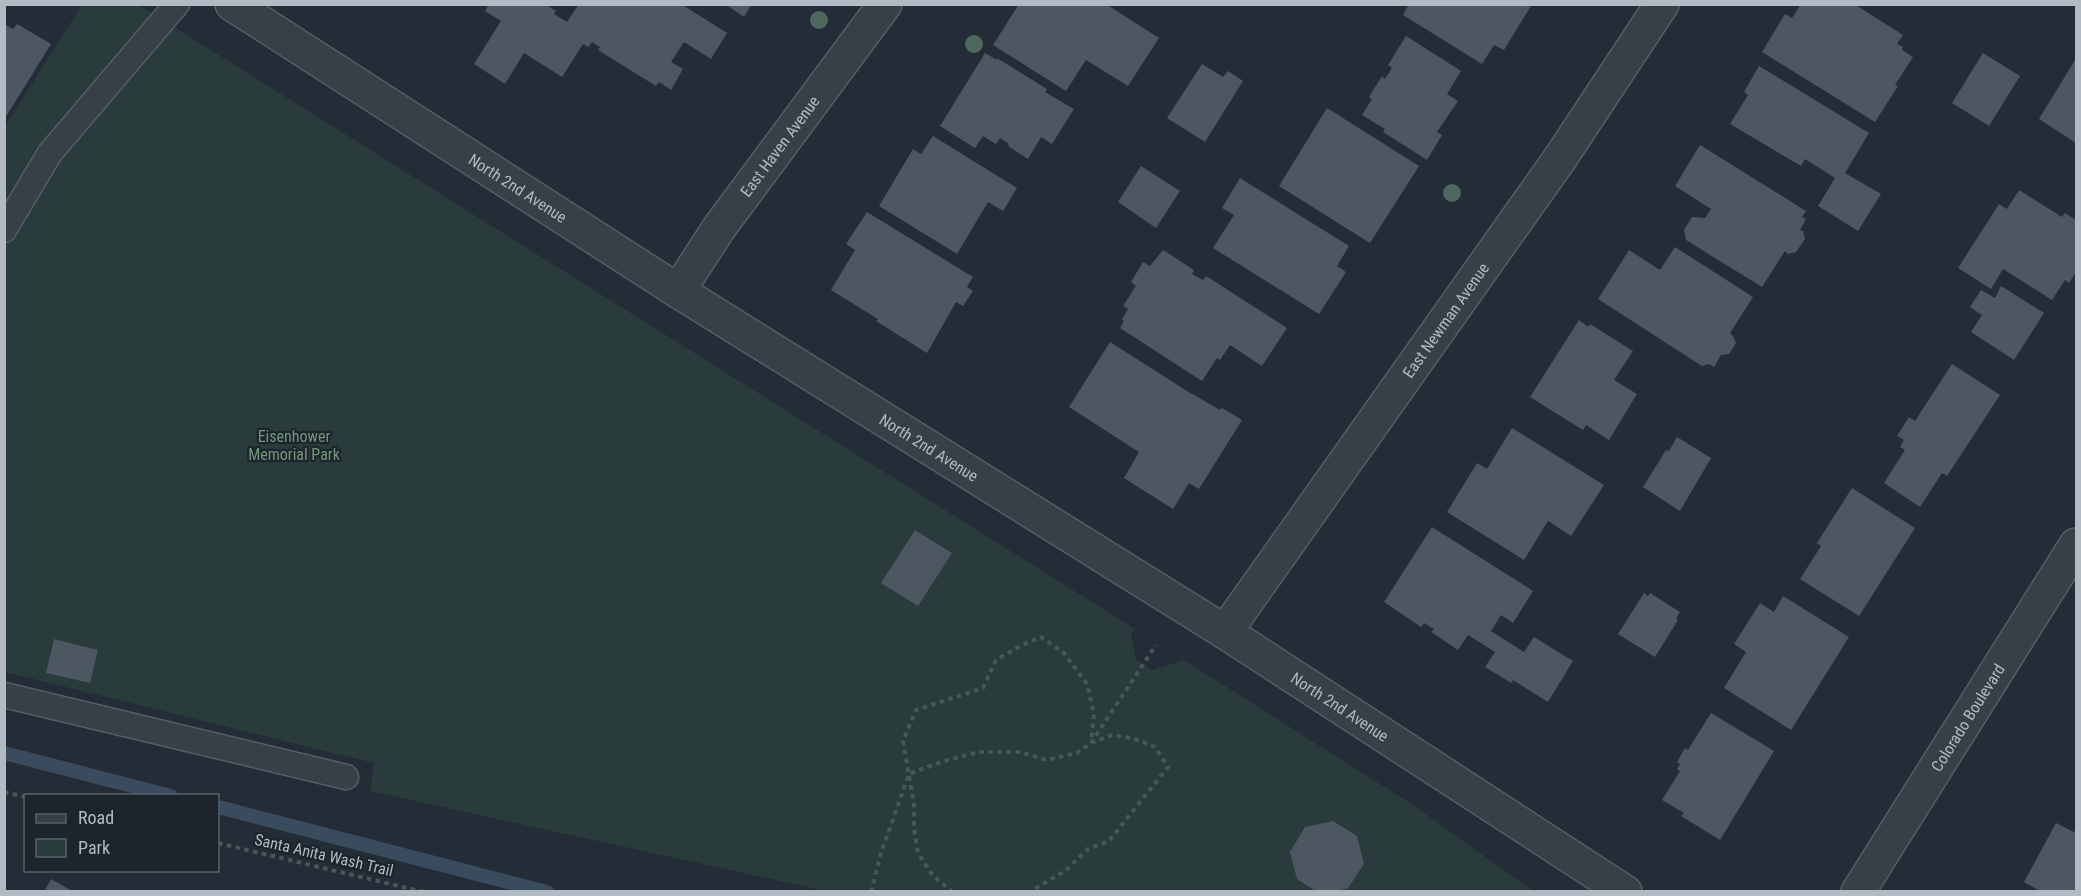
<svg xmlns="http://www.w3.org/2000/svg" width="2081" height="896" font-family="'Roboto Condensed',sans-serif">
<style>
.green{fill:#293b3a}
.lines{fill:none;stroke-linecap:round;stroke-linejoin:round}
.stream{stroke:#3b4b5e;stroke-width:14}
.building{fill:#4c5762}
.service-casing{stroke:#555d65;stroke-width:27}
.minor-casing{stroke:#555d65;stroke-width:36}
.tertiary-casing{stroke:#555d65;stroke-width:36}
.path{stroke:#475859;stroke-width:4;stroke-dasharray:4.5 4.5;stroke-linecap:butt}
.service{stroke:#373f47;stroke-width:24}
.minor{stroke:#373f47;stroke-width:33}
.tertiary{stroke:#373f47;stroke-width:33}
.tree{fill:#4f675c}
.labels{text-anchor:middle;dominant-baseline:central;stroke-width:4.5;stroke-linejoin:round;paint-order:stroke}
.street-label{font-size:16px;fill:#b2bac4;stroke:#1c242c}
.park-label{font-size:16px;fill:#73977a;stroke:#1c242c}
</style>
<rect width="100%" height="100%" fill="#242d37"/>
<path class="green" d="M82 5H139L1135 629 1131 634 1136 660 1152 670 1184 660 1413 805 1533 891H826L370 791 374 763 5 672V126Z"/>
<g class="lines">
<g class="stream">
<path d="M4 753 171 796"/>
<path d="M218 807 547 892"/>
</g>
</g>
<g class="building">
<path d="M489 4H545L556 11 554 14 567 22 579 4H681L727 33 711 59 684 42 671 62 683 69 671 90 659 82 656 86 598 50 600 47 592 42 588 47 583 44 562 77 524 53 505 84 474 64 501 21 485 11Z"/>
<path d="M725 4H752L744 17Z"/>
<path d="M1019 4H1106L1159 38 1128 86 1086 60 1066 91 993 45Z"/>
<path d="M1409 4H1532L1504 50 1494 45 1482 64 1403 15Z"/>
<path d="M1801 4H1854L1903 35 1897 44 1903 47 1902 50 1913 57 1895 85 1898 86 1875 122 1762 52 1785 14 1792 18Z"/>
<path d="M4 24 13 29 17 24 51 44 4 120Z"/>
<path d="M1406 36 1461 71 1447 94 1458 101 1437 132 1442 135 1427 160 1383 132 1385 129 1362 115 1372 99 1369 97 1382 76 1385 79 1392 68 1388 65Z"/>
<path d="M985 53 997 60V58L1047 89 1045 92 1074 109 1052 144 1041 137 1028 159 1008 146 1009 144 1000 138 996 144 983 136 975 148 940 126Z"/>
<path d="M1983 53 2020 76 1989 126 1952 103Z"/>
<path d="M2075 60 2076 61V143L2039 119Z"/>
<path d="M1202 64 1223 77 1228 71 1243 81 1205 142 1167 118Z"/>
<path d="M1759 66 1869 133 1845 173 1881 194 1858 231 1818 206 1835 178 1805 159 1801 166 1730 124 1748 95 1744 92Z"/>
<path d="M1327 108 1419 166 1370 243 1279 186Z"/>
<path d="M933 136 1017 188 1003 211 988 202 957 254 879 206 913 149 921 154Z"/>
<path d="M1700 145 1806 211 1802 217 1806 219 1800 230 1803 231 1805 239 1796 252 1788 254 1785 251 1762 287 1686 240 1684 230 1692 217 1705 218 1711 209 1675 186Z"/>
<path d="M1141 166 1180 191 1156 228 1118 202Z"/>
<path d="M1240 178 1349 246 1337 266 1346 272 1319 314 1213 248 1234 215 1222 208Z"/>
<path d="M2019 190 2062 217 2065 213 2076 220V272L2069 283 2065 280 2052 300 2003 269 1991 289 1958 268 1999 204 2007 209Z"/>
<path d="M867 212 973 277 967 287 973 291 963 306 956 302 927 353 876 321 878 319 831 290 855 250 846 244Z"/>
<path d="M1675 247 1753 297 1730 333 1733 336 1736 343 1729 354 1721 355 1714 367 1709 364 1702 366 1598 299 1629 250 1660 270Z"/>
<path d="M1163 250 1194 270 1192 274 1203 280 1206 276 1287 328 1262 366 1230 345 1220 360 1217 358 1202 381 1120 328 1124 321 1122 319 1128 309 1123 306 1136 286 1131 282 1143 262 1150 266Z"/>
<path d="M2001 286 2044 313 2014 360 1971 332 1982 315 1970 307 1981 290 1995 298Z"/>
<path d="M1579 320 1588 327 1590 324 1633 351 1614 380 1637 394 1609 440 1586 425 1583 430 1530 397Z"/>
<path d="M1110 342 1187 391 1220 410 1222 408 1242 420 1199 489 1189 483 1173 509 1124 478 1139 452 1069 407Z"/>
<path d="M1952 364 2000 395 1947 476 1942 473 1920 507 1884 483 1905 450 1900 447 1904 440 1897 436 1909 417 1915 421Z"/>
<path d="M1512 428 1604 485 1571 536 1548 521 1524 560 1447 512 1477 463 1487 469Z"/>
<path d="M1677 437 1711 458 1680 511 1643 487 1666 450 1669 451Z"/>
<path d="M1852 488 1915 528 1859 616 1800 579 1821 546 1817 543Z"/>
<path d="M1432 527 1533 591 1513 623 1501 615 1491 631 1524 652 1534 637 1573 661 1548 702 1513 680 1511 683 1485 667 1495 652 1468 635 1458 650 1431 632 1434 629 1424 623 1421 627 1384 602Z"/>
<path d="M915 530 952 553 918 606 881 583Z"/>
<path d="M1644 593 1648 596 1650 593 1680 612 1676 619 1678 620 1655 657 1618 634Z"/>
<path d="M1783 596 1849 637 1791 730 1724 688 1746 652 1734 644 1760 603 1774 612Z"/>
<path d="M54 639 98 650 90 683 46 673Z"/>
<path d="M1711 713 1774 751 1720 840 1681 816 1684 813 1662 800 1680 771 1677 769 1680 764 1677 762 1685 748 1688 750Z"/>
<path d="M1333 821 1357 836 1364 864 1348 888 1334 892H1317L1297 879 1290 852 1305 827Z"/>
<path d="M2056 823 2076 833V892H2042L2024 882Z"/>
<path d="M51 879 74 892H44Z"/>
</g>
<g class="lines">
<defs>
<g id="service">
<path d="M4 230 50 153 177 4"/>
<path d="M4 695 346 777"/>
</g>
<g id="minor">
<path id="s1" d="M678 291 719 228 885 4"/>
<path id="s2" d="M1225 632 1561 157 1662 4"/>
</g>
<g id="tertiary">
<path id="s3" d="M232 4 678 291 1225 632 1625 892"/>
<path id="s4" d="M1858 892 2076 545"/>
</g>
</defs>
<use href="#service" class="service-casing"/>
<use href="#minor" class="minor-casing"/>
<use href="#tertiary" class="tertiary-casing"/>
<g class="path">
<path d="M1091 743 1156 645"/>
<path d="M4 792 26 797"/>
<path d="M218 843 424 892"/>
<path d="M871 892 880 856 909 774 941 762 978 752H1021L1046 760 1077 753 1091 743 1112 735 1132 738 1155 747 1168 767 1109 841 1088 849 1065 871 1029 892"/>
<path d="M953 892 933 876 918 853 914 829V804L903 741 916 710 983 688 996 660 1022 645 1041 637 1064 653 1087 684 1094 714 1091 743"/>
</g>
<use href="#service" class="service"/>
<use href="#minor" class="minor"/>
<use href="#tertiary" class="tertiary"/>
</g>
<g class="tree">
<circle cx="819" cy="20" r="9"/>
<circle cx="974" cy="44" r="9"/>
<circle cx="1452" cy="193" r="9"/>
</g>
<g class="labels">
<g class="street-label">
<text stroke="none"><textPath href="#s1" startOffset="177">East Haven Avenue</textPath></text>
<text stroke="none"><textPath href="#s3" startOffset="340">North 2nd Avenue</textPath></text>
<text stroke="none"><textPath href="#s2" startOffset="382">East Newman Avenue</textPath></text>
<text stroke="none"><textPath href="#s3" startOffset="826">North 2nd Avenue</textPath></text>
<text stroke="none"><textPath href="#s3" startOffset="1312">North 2nd Avenue</textPath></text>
<text stroke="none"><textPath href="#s4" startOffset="206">Colorado Boulevard</textPath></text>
<text transform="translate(324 855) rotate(13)">Santa Anita Wash Trail</text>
</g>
<g class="park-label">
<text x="294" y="436">Eisenhower<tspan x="294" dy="18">Memorial Park</tspan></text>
</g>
</g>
<rect width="2081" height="896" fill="none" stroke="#b2bac4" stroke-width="12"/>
<rect x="24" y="794" width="195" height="78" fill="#1c242c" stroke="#586069" stroke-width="1.5"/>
<rect x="36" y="814" width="30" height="9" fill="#373f47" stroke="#586069" stroke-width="1.5"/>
<text x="78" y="824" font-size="18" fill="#b2bac4">Road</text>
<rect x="36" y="839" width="30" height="18" fill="#293b3a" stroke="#586069" stroke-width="1.5"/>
<text x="78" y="854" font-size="18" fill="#b2bac4">Park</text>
</svg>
